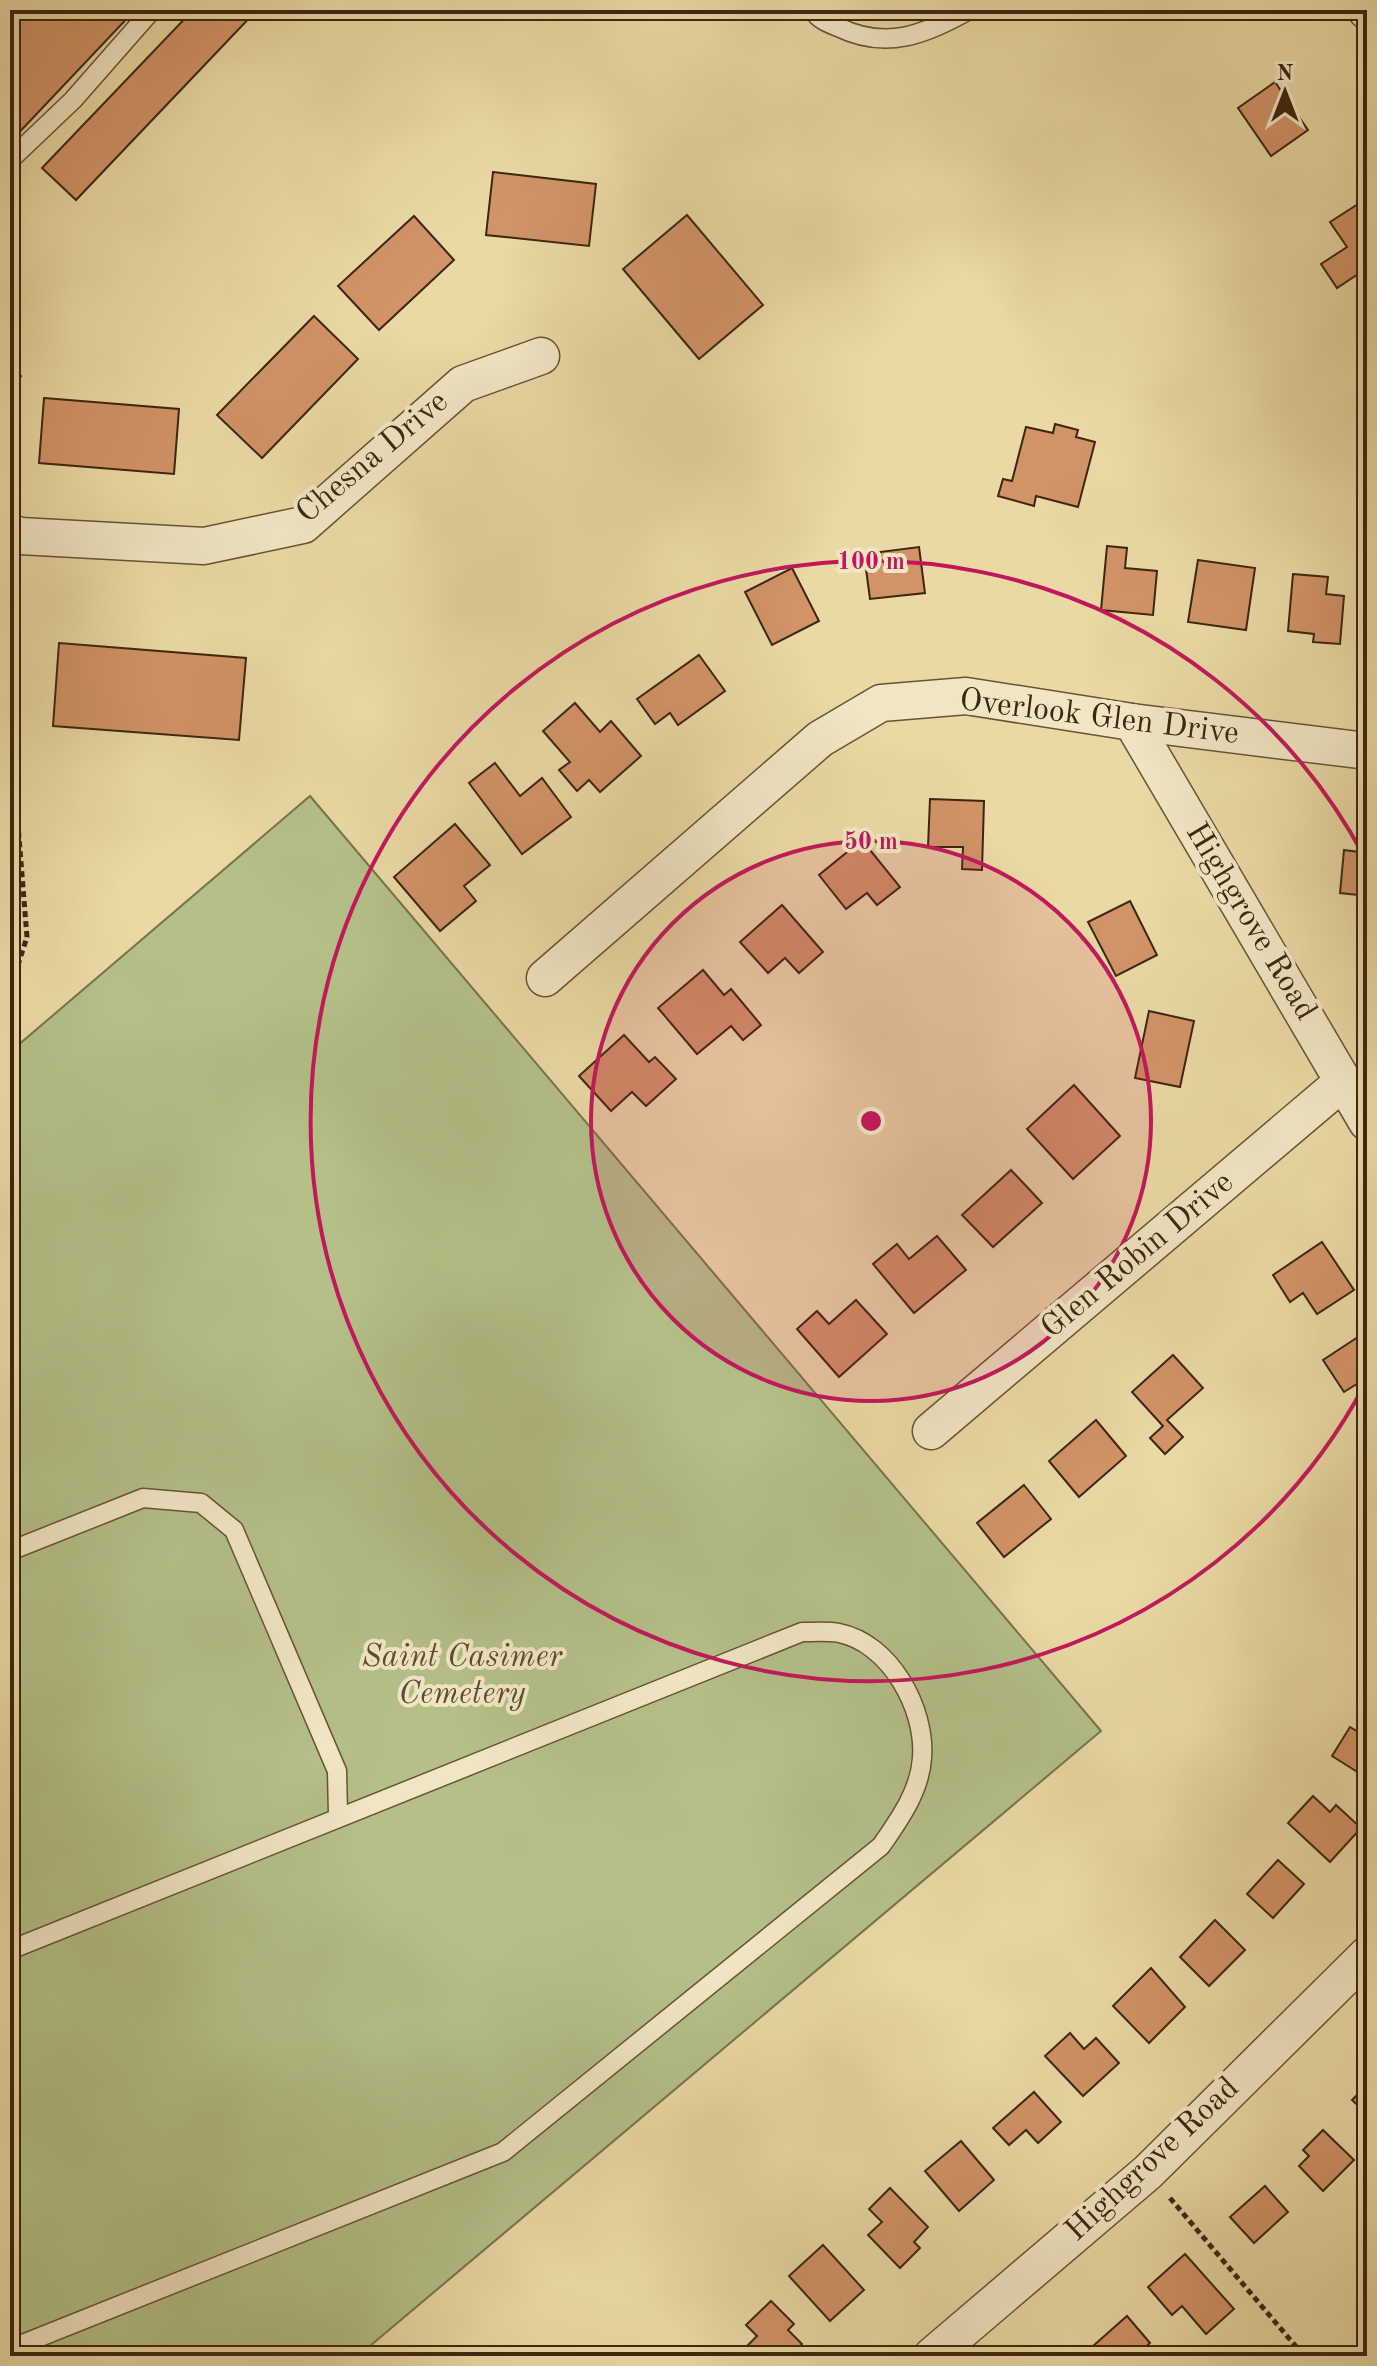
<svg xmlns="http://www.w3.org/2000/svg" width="1377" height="2366" font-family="'Old Standard TT',serif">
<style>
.green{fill:#b4c088;stroke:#78734c;stroke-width:2}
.building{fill:#d19367;stroke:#3d260f;stroke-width:2}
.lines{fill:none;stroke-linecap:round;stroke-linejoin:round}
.lane-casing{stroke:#685334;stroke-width:21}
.street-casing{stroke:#685334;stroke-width:39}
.path{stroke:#3d260f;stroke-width:5;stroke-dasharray:6 4;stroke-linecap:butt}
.lane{stroke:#f1e6c4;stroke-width:18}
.street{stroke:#f1e6c4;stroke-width:36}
.ring{fill:none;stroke:#c2185b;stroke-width:4}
.labels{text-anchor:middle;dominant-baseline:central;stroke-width:8;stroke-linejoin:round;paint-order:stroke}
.street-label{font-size:32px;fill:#3d260f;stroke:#f1e6c4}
.park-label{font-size:32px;font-style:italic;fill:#5b4c2d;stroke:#f1e6c4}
.centre{fill:#c2185b;stroke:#f1e6c4;stroke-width:4}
.ring-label{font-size:24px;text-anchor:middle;font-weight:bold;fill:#c2185b;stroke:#f1e6c4;stroke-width:8;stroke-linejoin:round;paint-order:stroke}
</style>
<rect width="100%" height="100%" fill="#ead9a5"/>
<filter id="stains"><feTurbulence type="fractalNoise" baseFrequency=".0025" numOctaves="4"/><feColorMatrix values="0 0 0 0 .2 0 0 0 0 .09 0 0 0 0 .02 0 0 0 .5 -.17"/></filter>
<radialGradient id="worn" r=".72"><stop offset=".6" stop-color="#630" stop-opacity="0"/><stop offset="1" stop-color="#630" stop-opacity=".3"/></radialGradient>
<path class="green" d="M310 796 1101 1731 358 2356H10V1052Z"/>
<g class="building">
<path d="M19 10H135L12 140 10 20Z"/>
<path d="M193 10H257L76 200 42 168Z"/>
<path d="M1275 82 1308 130 1271 156 1238 108Z"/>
<path d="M493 172 596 184 589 246 486 235Z"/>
<path d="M1366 199 1367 268 1337 288 1321 264 1347 247 1330 222Z"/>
<path d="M687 215 763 305 699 359 623 269Z"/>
<path d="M414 216 454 260 379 330 338 286Z"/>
<path d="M314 316 358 359 262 458 217 415Z"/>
<path d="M10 366 21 376 10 389Z"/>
<path d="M44 398 179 409 174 474 39 463Z"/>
<path d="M1055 424 1078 430 1076 437 1095 442 1078 507 1036 496 1034 506 998 496 1003 479 1012 481 1026 427 1053 433Z"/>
<path d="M1107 546 1127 548 1125 568 1157 571 1153 615 1101 610Z"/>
<path d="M919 547 925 593 870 599 864 554Z"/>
<path d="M1198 560 1255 568 1246 630 1188 622Z"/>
<path d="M792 568 819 621 772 645 745 592Z"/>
<path d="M1293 574 1328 577 1326 594 1344 596 1340 644 1313 642 1314 634 1288 631Z"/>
<path d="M59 643 246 658 239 740 53 726Z"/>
<path d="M699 655 725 691 678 725 670 713 655 724 637 699Z"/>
<path d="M575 703 600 732 611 721 641 756 600 792 589 780 577 791 559 770 570 762 543 731Z"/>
<path d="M495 763 520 796 542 778 571 817 522 854 469 783Z"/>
<path d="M930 799 984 801 982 870 962 869 963 847H928Z"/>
<path d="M455 824 490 865 464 886 476 901 440 931 394 877Z"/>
<path d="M862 840 900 887 877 905 867 893 846 909 819 875Z"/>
<path d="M1344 850 1367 853V896L1340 893Z"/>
<path d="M1130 901 1157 955 1116 976 1088 922Z"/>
<path d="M782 905 823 952 799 973 785 958 768 973 740 942Z"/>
<path d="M703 970 724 995 731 989 761 1025 743 1040 731 1026 697 1054 658 1008Z"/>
<path d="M1149 1011 1194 1021 1180 1087 1135 1078Z"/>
<path d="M624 1035 649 1062 655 1057 676 1079 646 1106 632 1092 611 1111 579 1076Z"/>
<path d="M1074 1085 1120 1136 1073 1179 1027 1129Z"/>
<path d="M1011 1170 1042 1203 993 1247 962 1215Z"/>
<path d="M937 1236 966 1270 914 1313 873 1264 897 1244 909 1259Z"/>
<path d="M1322 1242 1354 1290 1317 1314 1303 1293 1290 1302 1273 1275Z"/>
<path d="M856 1300 887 1334 839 1377 797 1329 817 1311 829 1324Z"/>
<path d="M1367 1331V1392L1360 1382 1344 1392 1323 1360Z"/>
<path d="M1173 1355 1203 1388 1167 1420 1183 1437 1165 1454 1150 1438 1163 1426 1132 1392Z"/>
<path d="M1096 1420 1126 1456 1079 1497 1049 1461Z"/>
<path d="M1024 1485 1051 1519 1004 1557 977 1523Z"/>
<path d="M1350 1727 1367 1737V1778L1332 1756Z"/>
<path d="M1313 1796 1330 1812 1336 1805 1361 1828 1330 1862 1288 1823Z"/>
<path d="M1278 1860 1304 1884 1273 1918 1247 1894Z"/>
<path d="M1215 1920 1245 1950 1209 1986 1180 1957Z"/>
<path d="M1151 1968 1185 2007 1149 2043 1113 2006Z"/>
<path d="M1070 2033 1084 2049 1096 2038 1119 2063 1083 2096 1045 2056Z"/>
<path d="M1367 2085V2114L1352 2100Z"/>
<path d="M1034 2092 1061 2122 1038 2143 1026 2130 1009 2145 993 2128Z"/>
<path d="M1323 2130 1354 2160 1323 2191 1299 2166 1309 2156 1303 2150Z"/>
<path d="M961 2141 994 2180 959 2211 925 2171Z"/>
<path d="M1265 2186 1288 2212 1254 2243 1230 2217Z"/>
<path d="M890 2188 928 2227 914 2242 920 2248 900 2268 868 2235 882 2222 869 2209Z"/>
<path d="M823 2245 864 2290 830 2321 789 2276Z"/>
<path d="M1185 2254 1234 2309 1206 2334 1182 2306 1172 2315 1148 2287Z"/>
<path d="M771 2301 794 2324 788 2330 802 2344 790 2356H744L741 2352 757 2336 746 2325Z"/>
<path d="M1127 2316 1150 2343 1135 2356H1102L1093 2346Z"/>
</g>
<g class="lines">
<defs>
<g id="lane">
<path d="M813 10C819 20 828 23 838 27 887 51 925 34 969 10"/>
<path d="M10 160 73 100 152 10"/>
<path d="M10 1551 143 1498 201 1503 234 1530 337 1771 338 1815"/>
<path d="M10 1950 802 1632C814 1632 828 1631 839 1633 890 1643 926 1709 922 1758 920 1791 899 1820 881 1846L503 2152 10 2349"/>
</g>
<g id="street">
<path d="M1366 10 1367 11"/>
<path d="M10 532 20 536 204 546 303 525 463 384 541 356"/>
<path d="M1132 722 1367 1122"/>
<path d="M545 978 820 739 881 703 966 696 1132 722 1367 751"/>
<path d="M931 1431 1344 1081"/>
<path d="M932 2356 1148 2172 1367 1955"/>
</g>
</defs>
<use href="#lane" class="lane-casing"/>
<use href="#street" class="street-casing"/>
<g class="path">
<path d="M10 972 18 965 27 937 12 750"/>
<path d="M1170 2198 1304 2356"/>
</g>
<use href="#lane" class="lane"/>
<use href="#street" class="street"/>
</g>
<circle cx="871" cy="1121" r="280" fill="#c2185b" fill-opacity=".12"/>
<g class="ring">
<circle cx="871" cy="1121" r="280"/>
<path d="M1365 1384A560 560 0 1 1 1365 858"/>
</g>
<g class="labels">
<g class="street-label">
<text transform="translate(373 458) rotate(-40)">Chesna Drive</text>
<text transform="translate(1099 718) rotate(7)">Overlook Glen Drive</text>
<text transform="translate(1250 922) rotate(59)">Highgrove Road</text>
<text transform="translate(1138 1256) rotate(-40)">Glen Robin Drive</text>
<text transform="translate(1153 2160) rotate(-43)">Highgrove Road</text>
</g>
<g class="park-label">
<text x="462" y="1658">Saint Casimer<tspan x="462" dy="37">Cemetery</tspan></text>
</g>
</g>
<circle cx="871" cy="1121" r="12" class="centre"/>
<g class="ring-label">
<text x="871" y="569">100 m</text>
<text x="871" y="849">50 m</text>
</g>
<rect width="1377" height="2366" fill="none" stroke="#ead9a5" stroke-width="40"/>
<rect x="12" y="12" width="1353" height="2342" fill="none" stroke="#3d260f" stroke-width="4"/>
<rect x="20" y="20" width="1337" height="2326" fill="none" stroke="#3d260f" stroke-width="2"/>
<g transform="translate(1285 92)" stroke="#f1e6c4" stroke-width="6" paint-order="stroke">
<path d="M0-6L14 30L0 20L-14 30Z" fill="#3d260f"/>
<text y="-12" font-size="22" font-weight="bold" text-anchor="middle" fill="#3d260f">N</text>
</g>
<rect width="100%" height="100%" filter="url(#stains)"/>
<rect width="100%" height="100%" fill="url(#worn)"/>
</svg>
